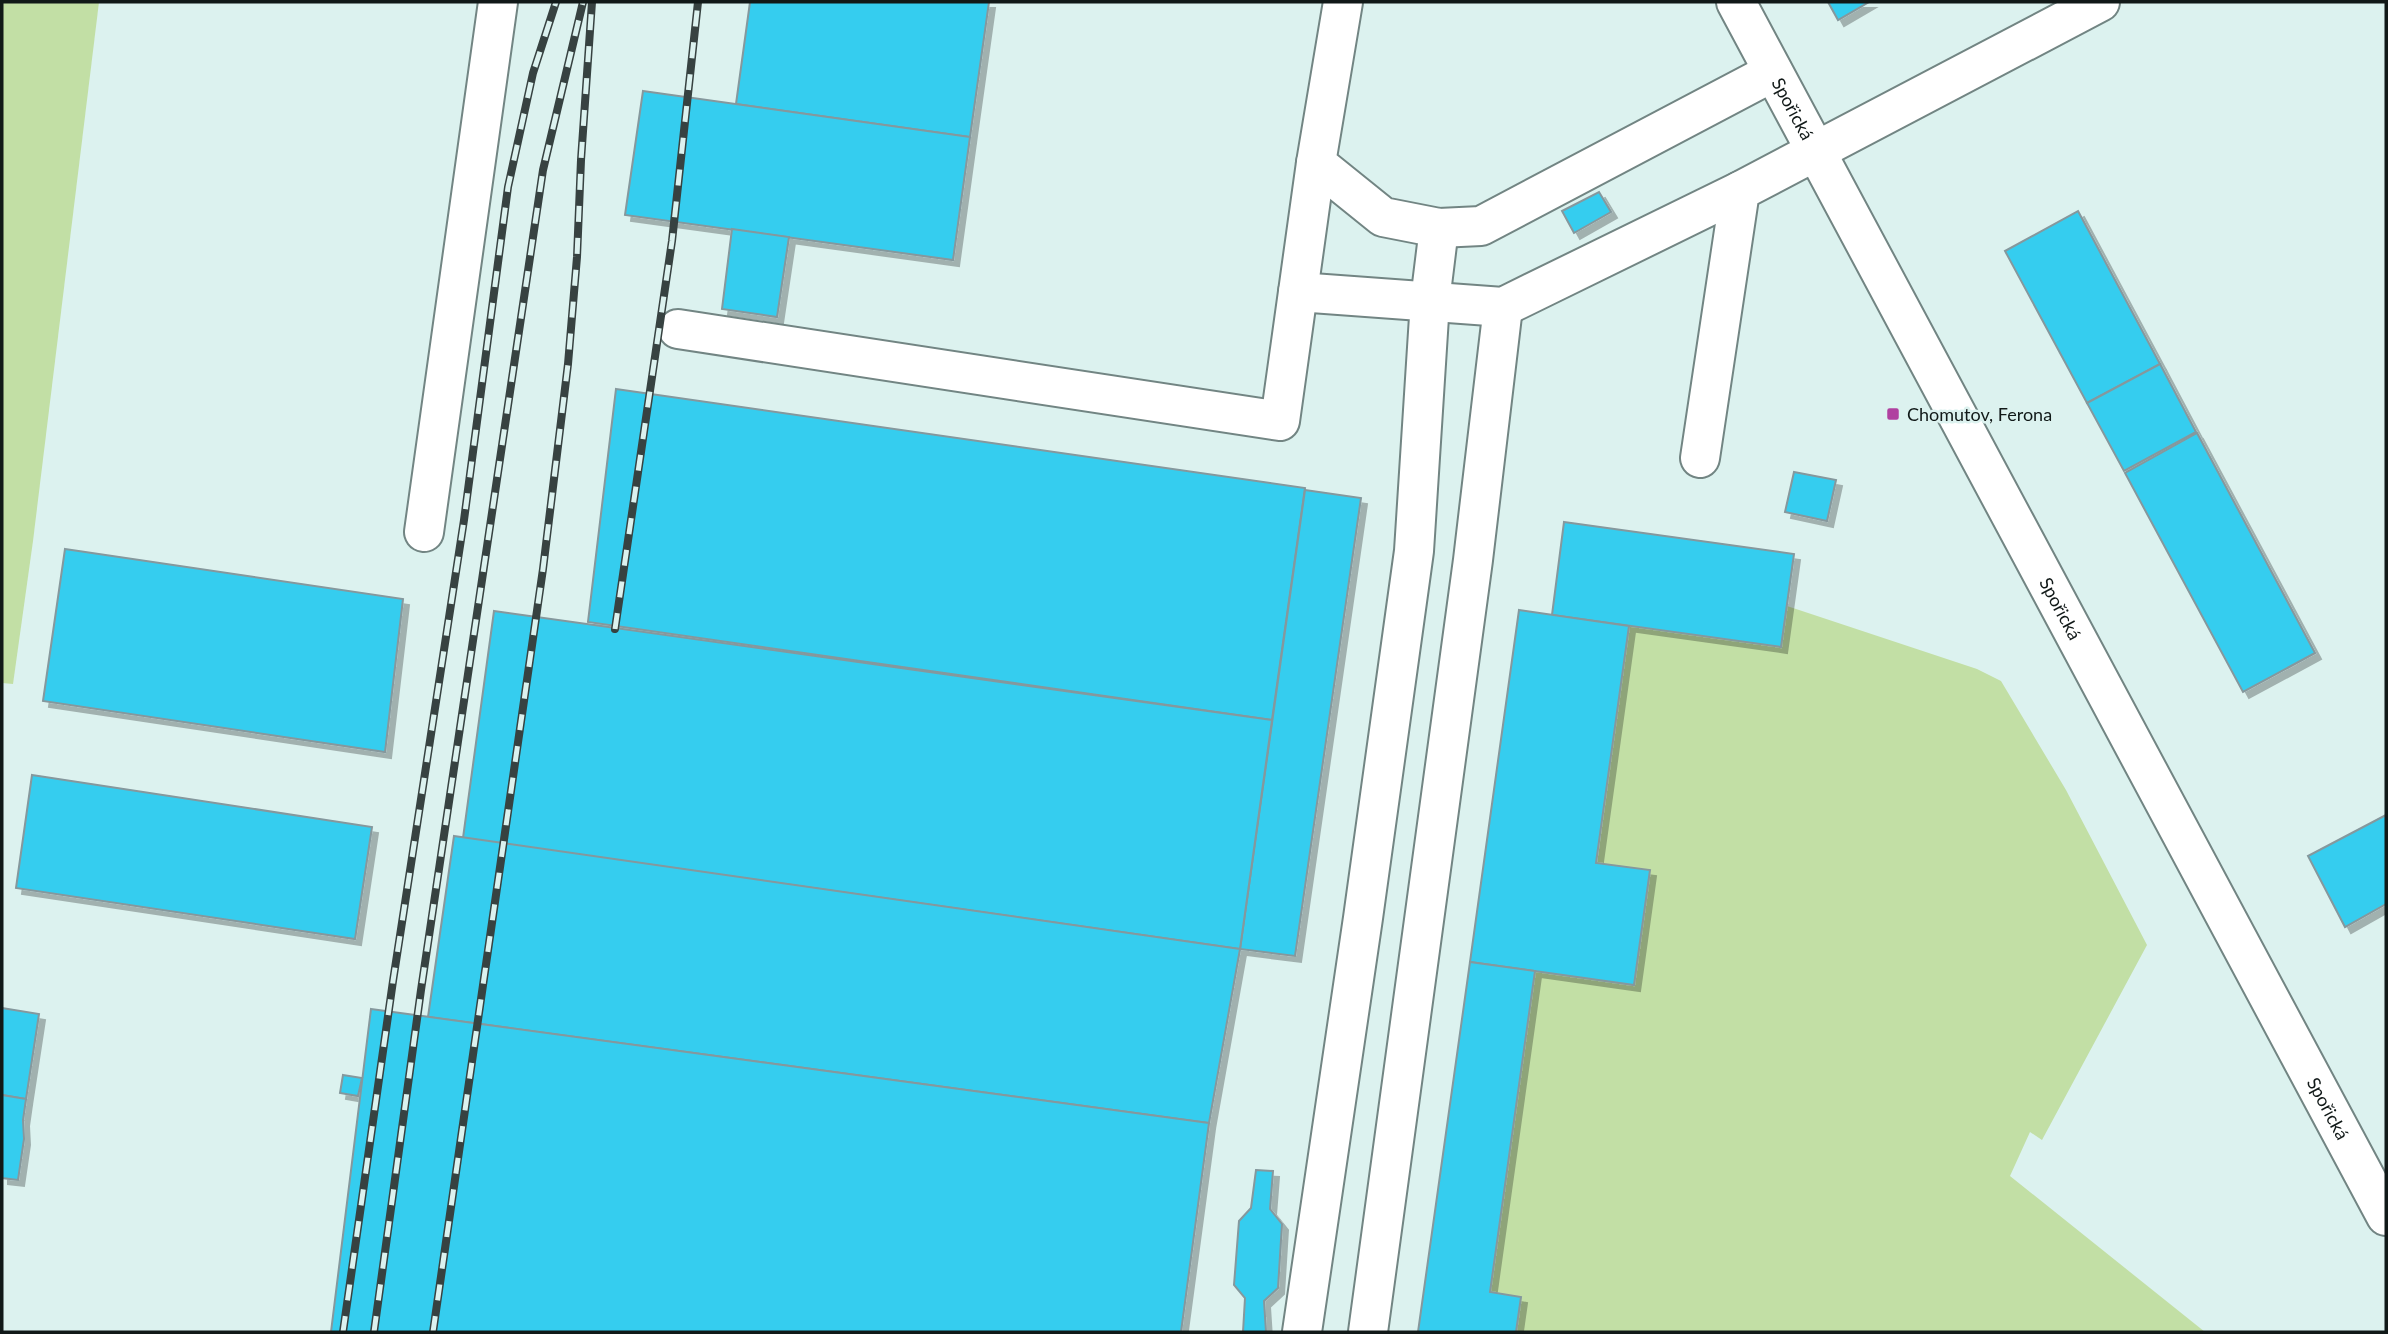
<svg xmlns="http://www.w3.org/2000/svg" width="2388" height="1334" font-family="Lato,sans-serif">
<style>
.green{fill:#c2dfa5}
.building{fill:#36cdef;stroke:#85989d;stroke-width:2;filter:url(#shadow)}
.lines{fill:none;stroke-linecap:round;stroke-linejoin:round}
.minor-casing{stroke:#728583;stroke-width:42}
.minor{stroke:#fff;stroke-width:38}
.rail-casing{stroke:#374241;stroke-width:8}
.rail{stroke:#dcf2ef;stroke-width:5;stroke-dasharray:16;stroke-linecap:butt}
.poi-dot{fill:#b041a0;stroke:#dcf2ef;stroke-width:2.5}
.labels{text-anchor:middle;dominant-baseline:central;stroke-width:5;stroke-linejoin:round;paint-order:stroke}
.street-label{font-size:18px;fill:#111918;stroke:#dcf2ef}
.poi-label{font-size:18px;fill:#111918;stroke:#dcf2ef;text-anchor:start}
</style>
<defs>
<filter id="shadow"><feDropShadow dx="6" dy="6" stdDeviation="0" flood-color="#0004"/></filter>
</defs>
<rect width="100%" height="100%" fill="#dcf2ef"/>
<g class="green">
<path d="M2 2H99L33 541 13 684 2 683Z"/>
<path d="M1787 606 1977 669 2001 681 2066 790 2147 945 2042 1140 2030 1132 2010 1176 2205 1332H1516L1521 1297 1490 1292 1535 971 1634 984 1650 871 1597 863 1629 626 1781 647Z"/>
</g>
<g class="building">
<path d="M750 2H989L970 137 736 104Z"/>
<path d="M1828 2H1869L1838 20Z"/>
<path d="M643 91 970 137 953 260 625 215Z"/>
<path d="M1599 192 1611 212 1574 233 1562 211Z"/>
<path d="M2078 211 2160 364 2087 403 2005 251Z"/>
<path d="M732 229 789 237 777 317 722 309Z"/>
<path d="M2160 364 2196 432 2124 471 2087 403Z"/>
<path d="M616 389 1305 488 1272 720 588 622Z"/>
<path d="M2197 433 2315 653 2243 692 2125 473Z"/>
<path d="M1794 472 1836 480 1827 521 1785 512Z"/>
<path d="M1305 490 1361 498 1295 956 1240 949Z"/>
<path d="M1564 522 1794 554 1781 647 1552 615Z"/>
<path d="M65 549 403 599 385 752 43 701Z"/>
<path d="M1519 610 1629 626 1596 863 1650 870 1634 985 1470 962Z"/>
<path d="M494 611 1272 720 1240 949 463 838Z"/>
<path d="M32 775 372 827 355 939 16 888Z"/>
<path d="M2386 815V904L2345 927 2308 856Z"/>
<path d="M454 836 1240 949 1209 1123 428 1017Z"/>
<path d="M1470 962 1535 971 1490 1292 1521 1297 1516 1332H1418Z"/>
<path d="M2 1008 39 1014 26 1099 2 1095Z"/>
<path d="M371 1009 1209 1123 1181 1332H331Z"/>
<path d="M343 1075 362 1078 358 1096 340 1093Z"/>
<path d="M2 1095 26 1099 23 1120 24 1139 18 1180 2 1178Z"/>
<path d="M1256 1170 1273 1171 1270 1209 1282 1224 1278 1288 1264 1301 1266 1332H1243L1245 1298 1234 1285 1239 1221 1251 1208Z"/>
</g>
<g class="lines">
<defs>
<g id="minor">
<path d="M1343 2 1316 163 1383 217 1439 228 1481 226 1773 72"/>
<path id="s1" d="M1736 2 2386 1216"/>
<path d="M1298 292 1503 307 1740 191"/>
<path d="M678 329 1280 421 1316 163"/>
<path d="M1700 458 1740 191 2100 2"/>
<path d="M424 532 498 2"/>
<path d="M1302 1332 1363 918 1414 551 1430 301 1439 228"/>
<path d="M1368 1332 1473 560 1503 307"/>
</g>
</defs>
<use href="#minor" class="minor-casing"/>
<use href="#minor" class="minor"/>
<defs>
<g id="rail">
<path d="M615 629 672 241 698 2"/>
<path d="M343 1332 393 981 464 520 508 187 533 73 556 2"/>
<path d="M374 1332 421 990 543 170 583 2"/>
<path d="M433 1332 543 569 568 364 577 257 581 160 592 2"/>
</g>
</defs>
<use href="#rail" class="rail-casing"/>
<use href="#rail" class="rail"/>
</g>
<rect class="poi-dot" x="1886" y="407" width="14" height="14" rx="3.5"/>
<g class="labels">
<g class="street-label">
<text stroke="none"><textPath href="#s1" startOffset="121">Spořická</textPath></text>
<text stroke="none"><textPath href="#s1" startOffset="688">Spořická</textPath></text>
<text stroke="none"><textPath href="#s1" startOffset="1255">Spořická</textPath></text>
</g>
<g class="poi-label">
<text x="1907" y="414">Chomutov, Ferona</text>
</g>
</g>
<rect width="2388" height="1334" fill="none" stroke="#111918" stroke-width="7"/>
</svg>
